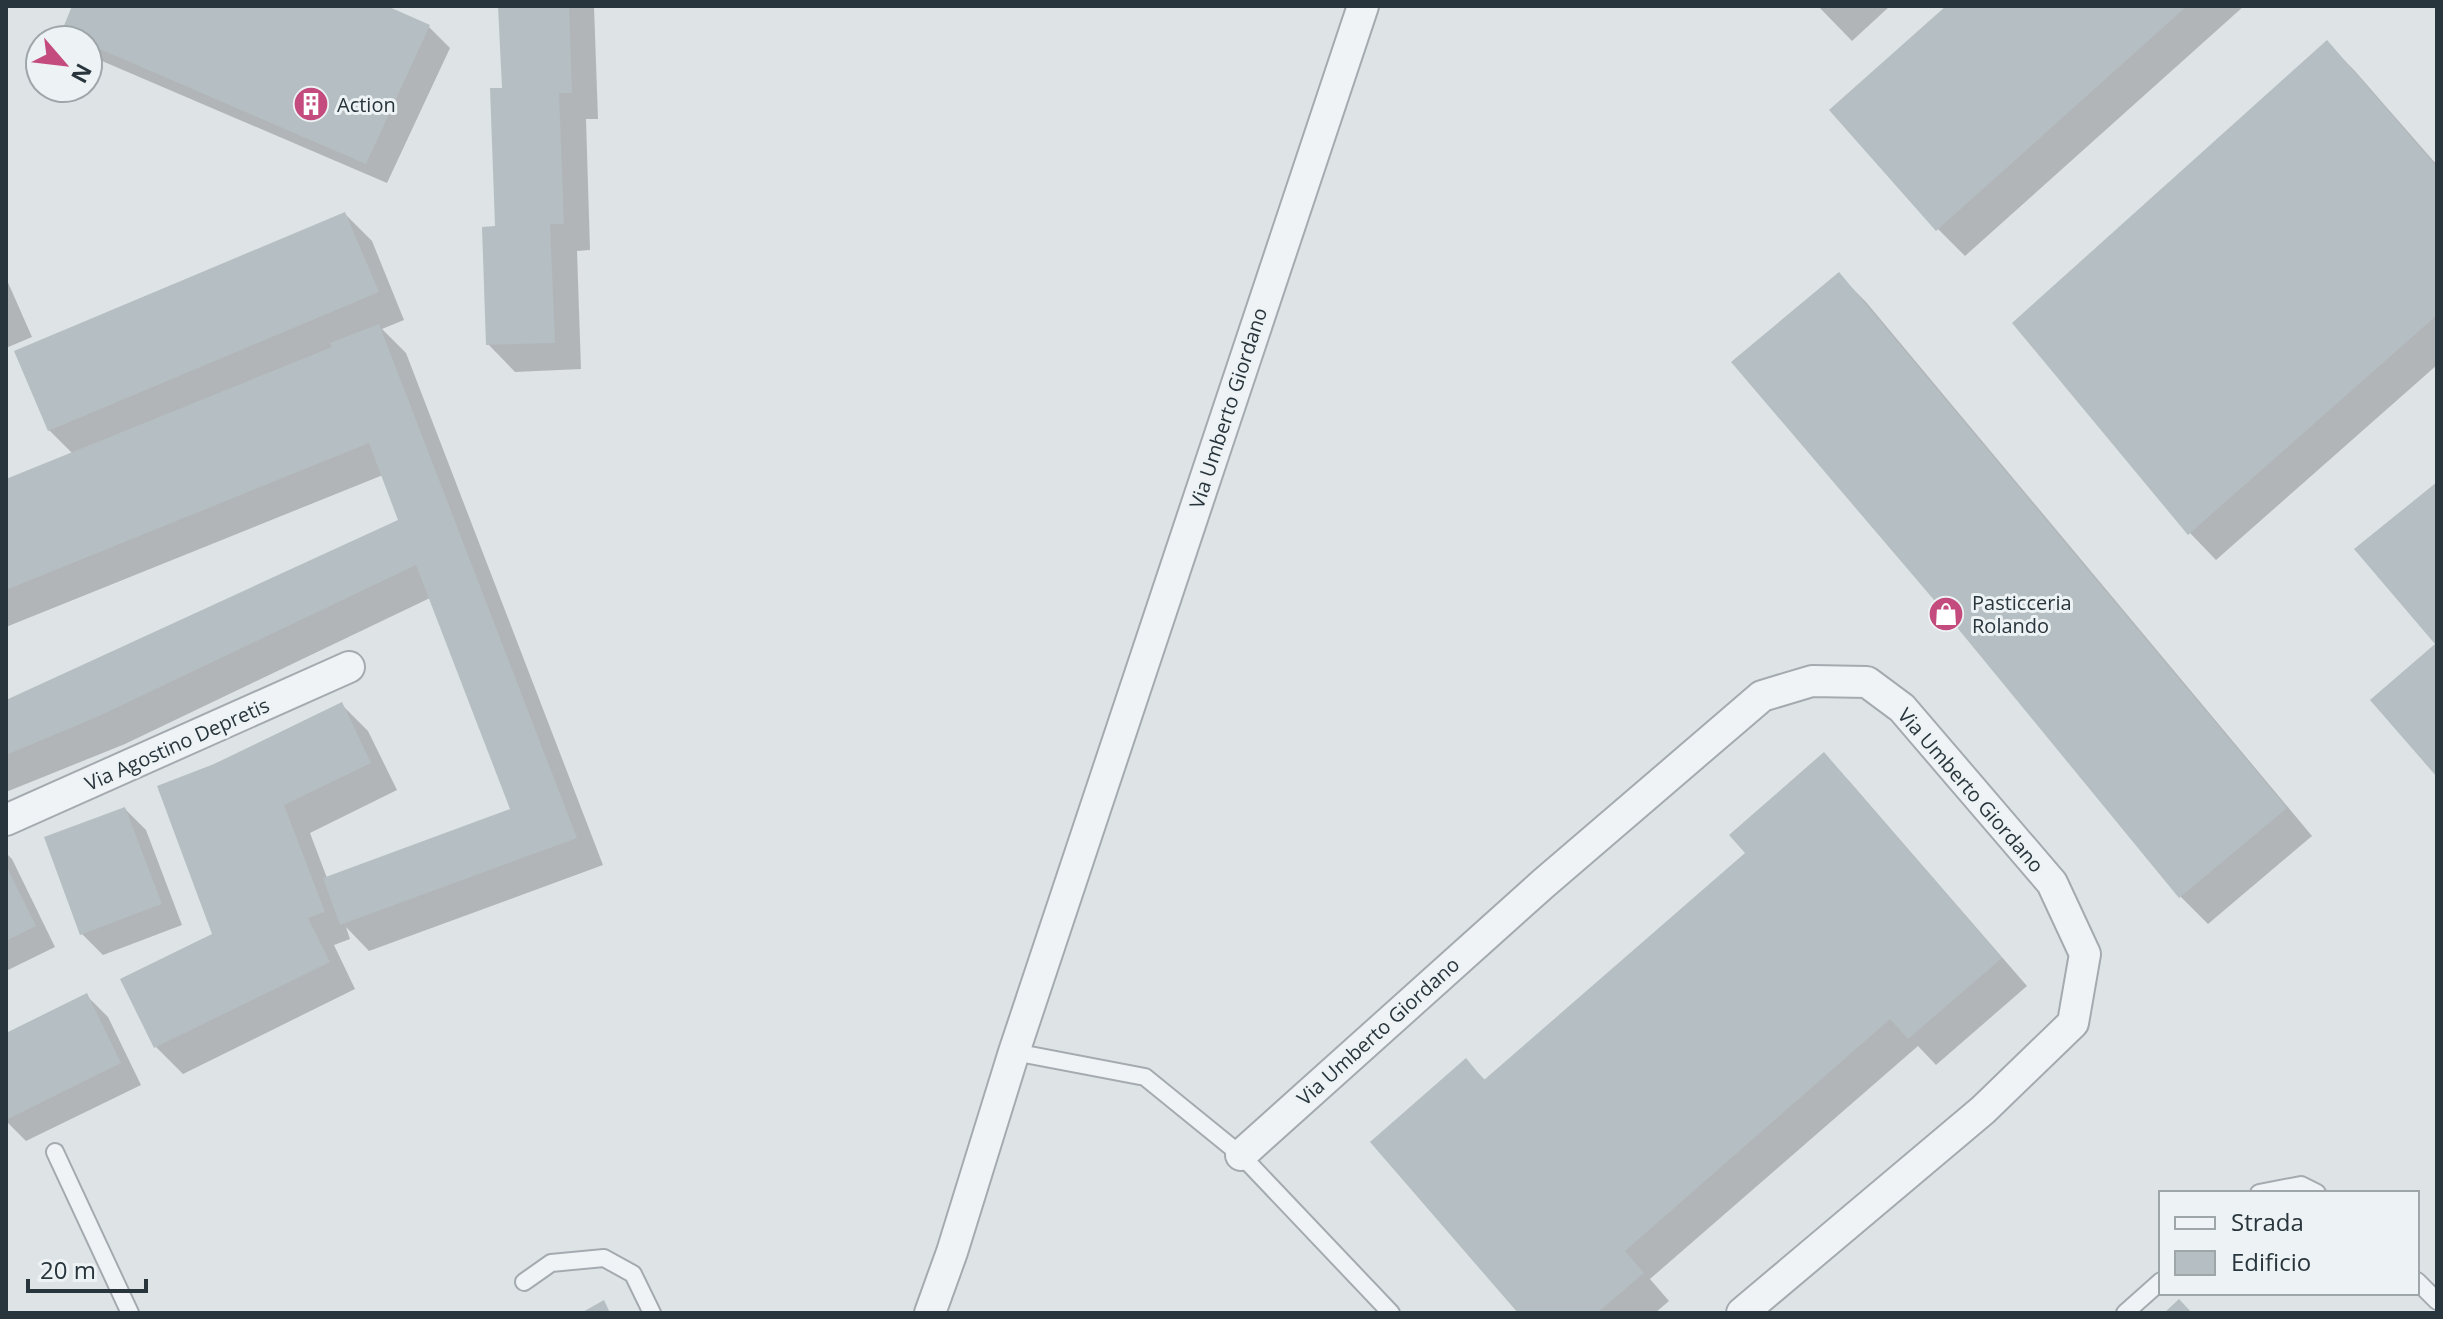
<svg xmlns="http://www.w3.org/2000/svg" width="2443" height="1319" font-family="'Open Sans',sans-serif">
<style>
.shadow{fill:#0003}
.building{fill:#b5bec2}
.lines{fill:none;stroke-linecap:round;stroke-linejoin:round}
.service-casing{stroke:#a4abb0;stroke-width:20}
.minor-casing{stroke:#a4abb0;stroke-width:34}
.service{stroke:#f0f3f5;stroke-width:16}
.minor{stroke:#f0f3f5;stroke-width:30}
.labels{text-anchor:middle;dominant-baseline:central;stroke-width:6;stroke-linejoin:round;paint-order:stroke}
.poi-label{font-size:20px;fill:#28353c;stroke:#edf2f4;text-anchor:start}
.street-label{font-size:20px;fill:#28353c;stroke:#edf2f4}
</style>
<rect width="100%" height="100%" fill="#dee3e6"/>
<g class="shadow">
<path d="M74 6H382L429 27 450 48 387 183 88 55V40H71L63 32Z"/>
<path d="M500 6H594L598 119H586L590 250 577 251 581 369 515 372 488 344 498 228 504 90Z"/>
<path d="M1818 6H1890L1852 41Z"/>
<path d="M1949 6H2244L1965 256 1938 229Z"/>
<path d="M2327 43 2354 70 2437 165V365L2216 560 2190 533Z"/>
<path d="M345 214 372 241 404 320 382 329 406 353 603 865 369 951 346 927 350 939 334 945 355 989 183 1074 156 1047 214 935V766L341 704 368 731 397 790 310 833 327 878 512 810 430 598 125 744 6 792V702L401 521 383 475 6 627V481L73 454 49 430Z"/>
<path d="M1839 275 1866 302 2312 836 2208 924 2181 897 1947 613Z"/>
<path d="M6 278 32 337 6 348Z"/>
<path d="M1823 755 1850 782 2027 986 1936 1065 1918 1046 1650 1279 1669 1301 1655 1313H1520L1466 1061 1486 1081 1748 853Z"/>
<path d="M125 809 146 830 182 925 103 955 82 934 46 839Z"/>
<path d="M6 853 12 859 55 947 6 971Z"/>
<path d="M87 996 108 1017 141 1085 26 1141 6 1121V1035Z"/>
</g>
<g class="building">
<path d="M72 6H387L430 25 366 164 88 44V40H78L61 33Z"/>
<path d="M498 6H569L572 93H559L564 224H550L555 343 486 345 482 227 495 226 490 88H502Z"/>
<path d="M1946 6H2187L1936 231 1829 110Z"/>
<path d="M2327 40 2437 167V315L2188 535 2012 323Z"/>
<path d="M345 212 379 292 48 431 14 351Z"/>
<path d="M1839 272 2287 808 2179 898 1946 614 1731 362Z"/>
<path d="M379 324 577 838 340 925 323 878 510 809 416 565 97 717 6 755V700L398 520 369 443 6 590V479L332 347 330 343Z"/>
<path d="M2437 482V777L2370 700 2435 644 2354 549Z"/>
<path d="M342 702 371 763 284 805 325 912 308 918 330 962 154 1048 120 979 212 934 157 786 214 764Z"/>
<path d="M1824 752 2002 958 1908 1039 1890 1019 1625 1251 1644 1273 1597 1313H1518L1370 1142 1466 1058 1484 1080 1745 853 1729 835Z"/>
<path d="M125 807 162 904 80 935 44 837Z"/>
<path d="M6 865 36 926 6 941Z"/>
<path d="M87 993 121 1063 6 1120V1033Z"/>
<path d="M2179 1299 2192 1313H2164Z"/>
<path d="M604 1300 610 1313H581Z"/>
</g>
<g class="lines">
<defs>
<g id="service">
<path d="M1014 1052 1145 1077 1241 1155 1391 1313"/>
<path d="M55 1152 130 1313"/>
<path d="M2259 1193 2301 1185 2317 1193"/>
<path d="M2417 1281 2437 1301"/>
<path d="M524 1282 551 1263 604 1258 633 1274 652 1313"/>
<path d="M2125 1313 2161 1281"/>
</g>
<g id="minor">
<path d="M6 820 349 667"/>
<path d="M1241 1155 1544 883 1762 696 1812 681 1867 682 1902 708 2052 883 2085 954 2073 1023 1983 1110 1742 1313"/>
<path d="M930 1313 952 1252 1014 1052 1363 6"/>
</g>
</defs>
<use href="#service" class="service-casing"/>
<use href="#minor" class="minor-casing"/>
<use href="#service" class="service"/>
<use href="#minor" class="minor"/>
</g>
<defs>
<symbol id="building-disc" viewBox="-11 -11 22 22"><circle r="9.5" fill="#c34b7d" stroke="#edf2f4"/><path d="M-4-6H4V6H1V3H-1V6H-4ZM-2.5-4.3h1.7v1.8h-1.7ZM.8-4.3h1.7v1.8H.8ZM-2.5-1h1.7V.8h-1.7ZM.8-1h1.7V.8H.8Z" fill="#fff"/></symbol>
<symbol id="shop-disc" viewBox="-11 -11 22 22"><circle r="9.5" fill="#c34b7d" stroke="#edf2f4"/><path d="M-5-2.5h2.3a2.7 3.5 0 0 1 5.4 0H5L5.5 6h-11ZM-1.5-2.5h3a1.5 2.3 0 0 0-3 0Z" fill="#fff"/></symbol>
</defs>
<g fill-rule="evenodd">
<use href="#building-disc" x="291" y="84" width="40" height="40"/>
<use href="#shop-disc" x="1926" y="594" width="40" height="40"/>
</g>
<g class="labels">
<g class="poi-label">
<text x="337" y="104">Action</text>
<text x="1972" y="602">Pasticceria<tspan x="1972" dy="23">Rolando</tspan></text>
</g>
<g class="street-label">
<text transform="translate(1228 408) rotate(-72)">Via Umberto Giordano</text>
<text transform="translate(177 744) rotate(-24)">Via Agostino Depretis</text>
<text transform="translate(1971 790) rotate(49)">Via Umberto Giordano</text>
<text transform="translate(1378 1031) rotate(-42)">Via Umberto Giordano</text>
</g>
</g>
<rect width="2443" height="1319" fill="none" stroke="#28353c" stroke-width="16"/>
<rect x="2159" y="1191" width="260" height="104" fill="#edf2f4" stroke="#9ea6aa" stroke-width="2"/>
<rect x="2175" y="1217" width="40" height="12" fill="#f0f3f5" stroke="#9ea6aa" stroke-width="2"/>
<text x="2231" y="1231" font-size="24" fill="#28353c">Strada</text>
<rect x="2175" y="1251" width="40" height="24" fill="#b5bec2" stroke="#9ea6aa" stroke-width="2"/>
<text x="2231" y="1271" font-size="24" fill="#28353c">Edificio</text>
<g transform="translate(64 64) rotate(118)"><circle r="38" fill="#edf2f4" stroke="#9ea6aa" stroke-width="2"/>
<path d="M0-6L14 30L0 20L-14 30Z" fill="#c34b7d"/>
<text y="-12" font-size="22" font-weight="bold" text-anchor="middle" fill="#28353c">N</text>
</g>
<path d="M28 1279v12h118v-12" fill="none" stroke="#28353c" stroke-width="4"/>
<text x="40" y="1279" font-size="24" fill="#28353c" stroke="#edf2f4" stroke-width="6" paint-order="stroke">20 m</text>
</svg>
